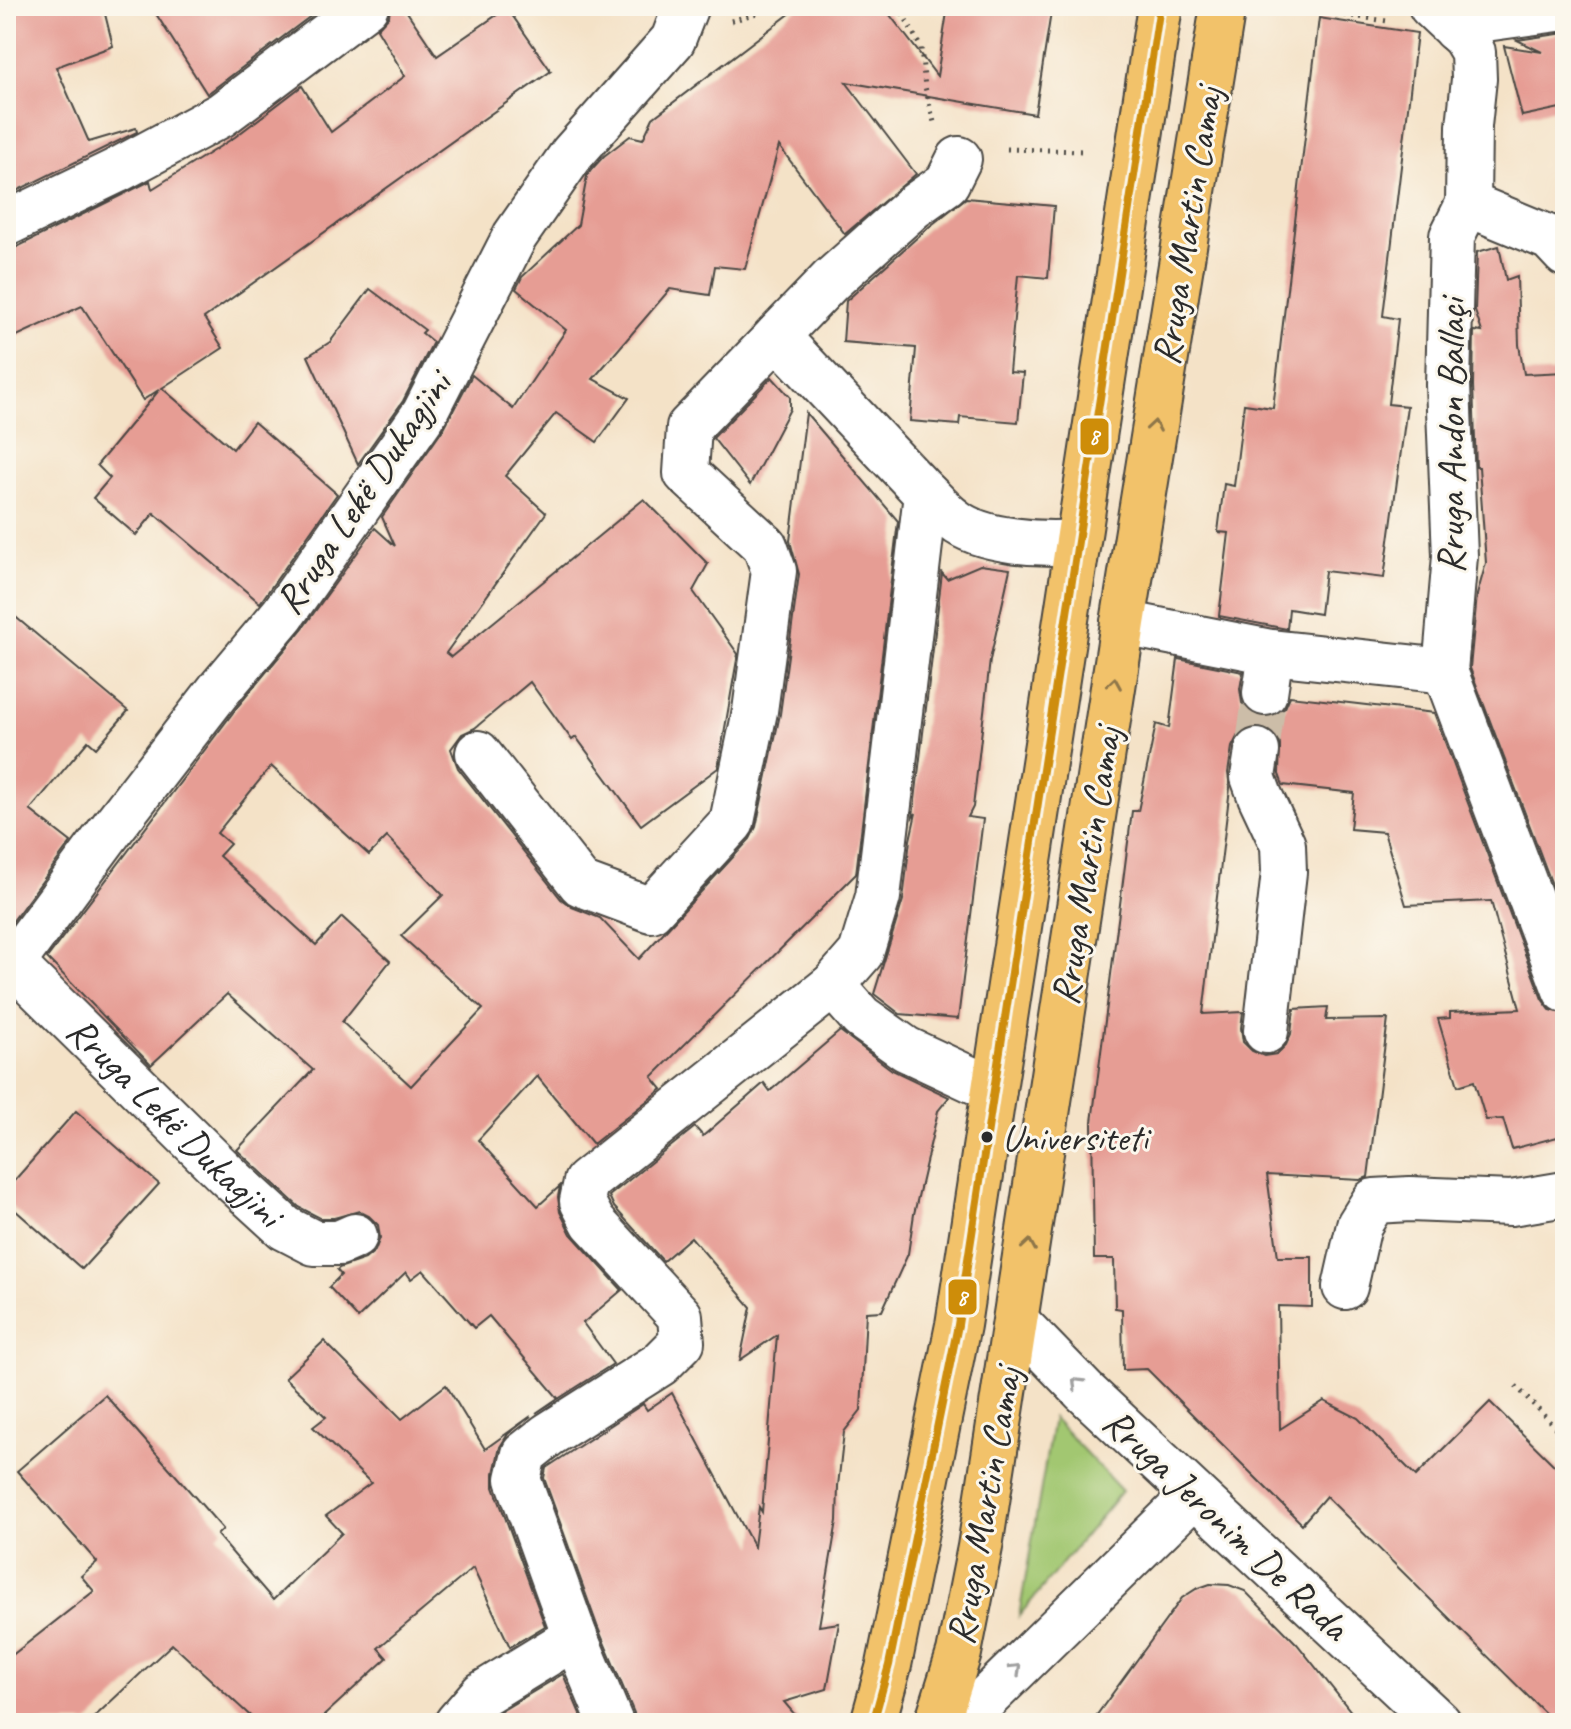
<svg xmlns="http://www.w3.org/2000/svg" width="1571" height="1729" font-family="Caveat,sans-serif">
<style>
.green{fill:#a2c771;stroke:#66794e;stroke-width:2}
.building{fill:#e69d94;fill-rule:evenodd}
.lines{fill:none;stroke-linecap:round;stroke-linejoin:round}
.minor-tunnel{stroke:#ccbda8;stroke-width:44;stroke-dasharray:44 22;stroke-linecap:butt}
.minor-casing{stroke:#494642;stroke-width:48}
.major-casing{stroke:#494642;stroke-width:48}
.path{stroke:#494642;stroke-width:5;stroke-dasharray:2 6;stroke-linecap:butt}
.minor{stroke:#fff;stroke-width:44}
.major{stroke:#f2c26a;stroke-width:44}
.bus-1-casing{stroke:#fbf7ec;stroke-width:14}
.bus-1{stroke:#ce8d09;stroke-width:8}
.oneway{stroke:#8e764a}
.oneway2{stroke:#a0a0a0}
.bus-dot{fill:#2b2b2b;stroke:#fbf7ec;stroke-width:3}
.labels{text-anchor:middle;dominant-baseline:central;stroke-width:6;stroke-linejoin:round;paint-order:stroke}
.bus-label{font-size:38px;fill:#2b2b2b;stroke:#fbf7ec;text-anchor:start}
.street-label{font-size:40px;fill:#2b2b2b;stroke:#fbf7ec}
.line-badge{stroke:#fbf7ec;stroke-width:3}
.badge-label{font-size:22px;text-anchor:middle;font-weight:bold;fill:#fff}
</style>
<rect width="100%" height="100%" fill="#fbf7ec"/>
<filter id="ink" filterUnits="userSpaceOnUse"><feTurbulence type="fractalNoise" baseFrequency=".0125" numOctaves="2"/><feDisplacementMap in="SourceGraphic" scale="16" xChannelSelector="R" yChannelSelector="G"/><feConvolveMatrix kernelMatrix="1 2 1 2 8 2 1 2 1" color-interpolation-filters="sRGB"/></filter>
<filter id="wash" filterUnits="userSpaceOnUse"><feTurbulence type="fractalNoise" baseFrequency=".006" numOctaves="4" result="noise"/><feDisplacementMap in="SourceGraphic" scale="32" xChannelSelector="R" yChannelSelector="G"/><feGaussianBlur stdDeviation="1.8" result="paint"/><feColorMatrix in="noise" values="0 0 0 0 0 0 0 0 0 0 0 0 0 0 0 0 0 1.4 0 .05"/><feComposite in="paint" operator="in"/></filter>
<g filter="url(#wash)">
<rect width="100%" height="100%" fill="#f4e2c7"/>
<path class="green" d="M1053 1418 1122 1491 1019 1616Z"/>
<g id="blocks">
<g class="building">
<path d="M6 6H103L113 46 56 67 89 142 136 128 137 132 6 196Z"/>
<path d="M151 6H324L207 94Z"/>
<path d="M390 6H403L437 56 507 8 551 71 204 318 223 348 162 388 233 449 254 422 337 494 260 603 154 513 136 535 93 498 110 478 97 465 160 389 143 400 82 306 6 341V249L17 247 150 181 152 189 235 137 302 86 331 132 405 76 377 29 389 16Z"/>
<path d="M800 6H883L937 76 948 6H1052L1035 114 846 82 916 174 845 234 779 146 745 269 715 266 710 295 670 289 593 379 629 398 597 442 556 413 505 476 546 513 446 653 451 657 644 499 708 564 693 591 738 654 718 768 641 825 576 737 572 740 530 682 475 728 462 734 451 749 458 768 561 899 572 907 600 918 639 959 750 839 756 827 780 714 799 574 790 541 806 413 898 521 856 874 652 1077 662 1089 593 1144 537 1076 478 1140 538 1206 560 1186 558 1197 560 1212 571 1234 622 1290 583 1323 613 1364 536 1413 558 1398 489 1316 474 1328 423 1270 411 1279 406 1272 358 1318 329 1287 341 1275 337 1270 339 1268 365 1259 375 1251 380 1238 378 1225 369 1216 359 1211 334 1218H320L299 1207 237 1150 313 1070 227 994 151 1065 47 958 238 706 303 628 375 528 395 546 382 517 444 428 472 375 513 409 566 330 516 289 522 277 578 225 587 176 592 169 604 156 630 136 643 139 653 118ZM271 766 369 855 387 837 443 895 401 936 483 1009 411 1086 342 1022 390 961 342 917 316 945 219 856 230 844 217 833Z"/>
<path d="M1319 18 1417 33 1383 316 1398 319 1388 404 1407 406 1384 578 1325 571 1320 614 1289 609 1287 629 1219 616 1229 533 1218 532 1224 484 1234 486 1244 404 1273 408Z"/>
<path d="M1565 33V107L1522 116 1504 46 1542 52 1517 40Z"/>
<path d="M966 198 1054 206 1048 278 1018 275 1009 372 1023 373 1018 422 960 417 959 425 910 421 916 348 843 342 846 301 929 227Z"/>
<path d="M1499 246 1506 280 1517 276 1519 345 1524 374 1565 372V919L1470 668 1477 595 1486 563 1479 467H1476L1473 385 1474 331 1482 332 1475 311 1477 252Z"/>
<path d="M370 289 425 330 422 333 433 342 403 401 358 464 308 356 330 342Z"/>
<path d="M772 377 790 397V409L750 485 713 438Z"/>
<path d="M980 565 1010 569 990 660 973 807 968 817 983 819 958 1019 900 1014 874 994 903 900 910 840 916 813 913 817 942 573 947 579Z"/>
<path d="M6 609 128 711 96 748 88 741 30 810 71 842 12 922 6 916Z"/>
<path d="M1178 659 1243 672 1240 689 1242 703 1250 713 1261 718 1275 716 1285 708 1290 696 1434 713 1542 999 1550 1010 1565 1014V1135L1512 1149 1503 1119 1486 1120 1474 1081 1458 1086 1438 1019 1450 1018V1012L1520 1009 1491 901 1406 905 1384 832 1350 829 1354 793 1283 785 1279 774 1280 743 1273 732 1260 726 1249 728 1238 735 1232 747 1228 773 1230 788 1203 1014 1243 1012 1241 1028 1243 1042 1252 1051 1264 1056 1277 1054 1286 1045 1291 1034 1294 1009 1328 1007 1326 1020 1388 1019 1368 1177 1360 1180 1267 1175 1278 1257H1312V1307L1278 1306 1280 1429 1324 1401 1358 1418 1416 1476 1490 1402 1565 1476V1723H1555L1326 1496 1302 1524 1147 1369 1123 1370 1122 1309 1115 1308 1114 1259H1094L1092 1122 1132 811H1138L1156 724 1169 728Z"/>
<path d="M840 1031 892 1070 949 1097 938 1111 914 1214 908 1254 882 1311 866 1312 861 1410 844 1432 838 1486 837 1521 819 1626 839 1623 827 1689 784 1702 802 1723H635L634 1713 598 1628 544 1478 546 1468 643 1404 647 1410 672 1393 754 1547 759 1507 762 1512 777 1335 740 1360 751 1307 691 1237 663 1261 614 1207 609 1196 695 1127 703 1136 764 1083 770 1091Z"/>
<path d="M76 1111 159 1184 82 1269 6 1202V1190Z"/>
<path d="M324 1341 402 1419 446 1385 485 1449 531 1416 508 1434 500 1447 494 1473V1487L545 1626 510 1647 473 1568 378 1648 387 1658 316 1723H258L172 1644 88 1723H6V1660L94 1591 81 1576 97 1562 17 1471 105 1395 223 1529 217 1535 273 1600 342 1533 326 1516 371 1483 313 1427 326 1417 285 1378Z"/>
<path d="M1210 1584 1229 1585 1245 1591 1297 1644 1360 1723H1091L1182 1598 1196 1589Z"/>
<path d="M563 1674 584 1723H490L498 1713Z"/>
</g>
</g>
</g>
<g filter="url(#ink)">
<use href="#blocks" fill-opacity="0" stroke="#494642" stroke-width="2"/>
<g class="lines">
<path class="minor-tunnel" d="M1257 751 1265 693"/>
<defs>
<g id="minor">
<path d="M1455 29 1485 19 1565 8"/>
<path d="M1468 204 1550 238 1565 254"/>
<path d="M6 224 116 171 221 115 366 6"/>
<path d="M926 494C935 502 944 513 954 520 981 542 1044 545 1077 542"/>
<path d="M1123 623 1271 652 1445 671 1455 556 1448 385 1452 236 1468 204 1469 126 1474 79 1473 52 1464 37 1431 6"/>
<path d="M1445 671 1565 990"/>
<path d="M1265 693 1271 652"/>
<path d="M1257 751 1253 777 1260 796 1283 845 1284 872 1266 1031"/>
<path d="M478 753 581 884 651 910 732 822 755 711 774 571 765 546 686 473 689 427 831 280 913 207 947 183 959 159"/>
<path id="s1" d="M13 964 227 1175 285 1228 314 1243H339L355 1236"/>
<path d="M6 972 116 823 219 690 283 614 424 414 515 236 572 154 673 40 686 6"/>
<path d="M833 985 861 1017 906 1049 994 1090"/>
<path d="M1345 1287 1359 1225 1374 1201 1410 1199 1511 1203 1565 1194"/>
<path d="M1017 1322 1084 1391 1439 1723"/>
<path d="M457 1723 482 1694 575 1637"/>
<path d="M611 1723 575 1637 518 1479 524 1454 548 1435 660 1364 682 1342 680 1316 593 1222 582 1201 586 1182 833 985 861 953 878 897 926 494 777 336"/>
<path d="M961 1723 1194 1495"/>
</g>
<g id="major">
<path d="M873 1723 889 1665 958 1325 1160 6"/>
<path d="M937 1723 959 1653 980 1547 1123 623 1223 6"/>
</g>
</defs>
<use href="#minor" class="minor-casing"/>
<use href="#major" class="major-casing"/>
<g class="path">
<path d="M899 6 921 48 925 87 934 122"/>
<path d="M1281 6 1387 21"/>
<path d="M731 21 779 6"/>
<path d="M1007 149 1085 151"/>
<path d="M1516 1386 1565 1438"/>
</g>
<use href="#minor" class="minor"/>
<use href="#major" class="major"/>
<defs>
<path id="bus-1" d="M873 1723 889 1665 958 1325 1160 6"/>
</defs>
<use href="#bus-1" class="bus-1-casing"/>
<use href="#bus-1" class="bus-1"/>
</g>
<defs><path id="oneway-chevron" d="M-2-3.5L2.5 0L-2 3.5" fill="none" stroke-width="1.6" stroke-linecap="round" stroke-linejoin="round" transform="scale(2)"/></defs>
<g class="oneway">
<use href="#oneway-chevron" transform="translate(1154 426) rotate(-81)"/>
<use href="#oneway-chevron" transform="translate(1114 683) rotate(-81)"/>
<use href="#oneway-chevron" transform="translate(1029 1245) rotate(-81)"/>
</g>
<g class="oneway2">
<use href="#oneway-chevron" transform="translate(1077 1383) rotate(-135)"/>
<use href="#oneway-chevron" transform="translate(1016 1669) rotate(-44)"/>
</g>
</g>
<circle class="bus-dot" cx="987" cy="1137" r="7"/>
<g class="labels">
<g class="bus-label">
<text x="1002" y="1137">Universiteti</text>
</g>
<g class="street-label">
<text transform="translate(1187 226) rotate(-81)">Rruga Martin Camaj</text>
<text transform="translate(1451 436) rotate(-90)">Rruga Andon Ballaçi</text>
<text transform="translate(363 493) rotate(-56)">Rruga Lekë Dukagjini</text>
<text transform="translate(1086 866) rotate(-81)">Rruga Martin Camaj</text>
<text stroke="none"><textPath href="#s1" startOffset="226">Rruga Lekë Dukagjini</textPath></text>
<text transform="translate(984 1506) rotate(-80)">Rruga Martin Camaj</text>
<text transform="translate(1226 1524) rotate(43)">Rruga Jeronim De Rada</text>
</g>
</g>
<g class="line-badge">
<rect x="1079" y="417" width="31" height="39" rx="8" fill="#ce8d09"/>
<rect x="947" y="1278" width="31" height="38" rx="8" fill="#ce8d09"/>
</g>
<g class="badge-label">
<text x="1094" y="444">8</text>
<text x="962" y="1305">8</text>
</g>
<rect width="1571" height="1729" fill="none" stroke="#fbf7ec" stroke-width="32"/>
</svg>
